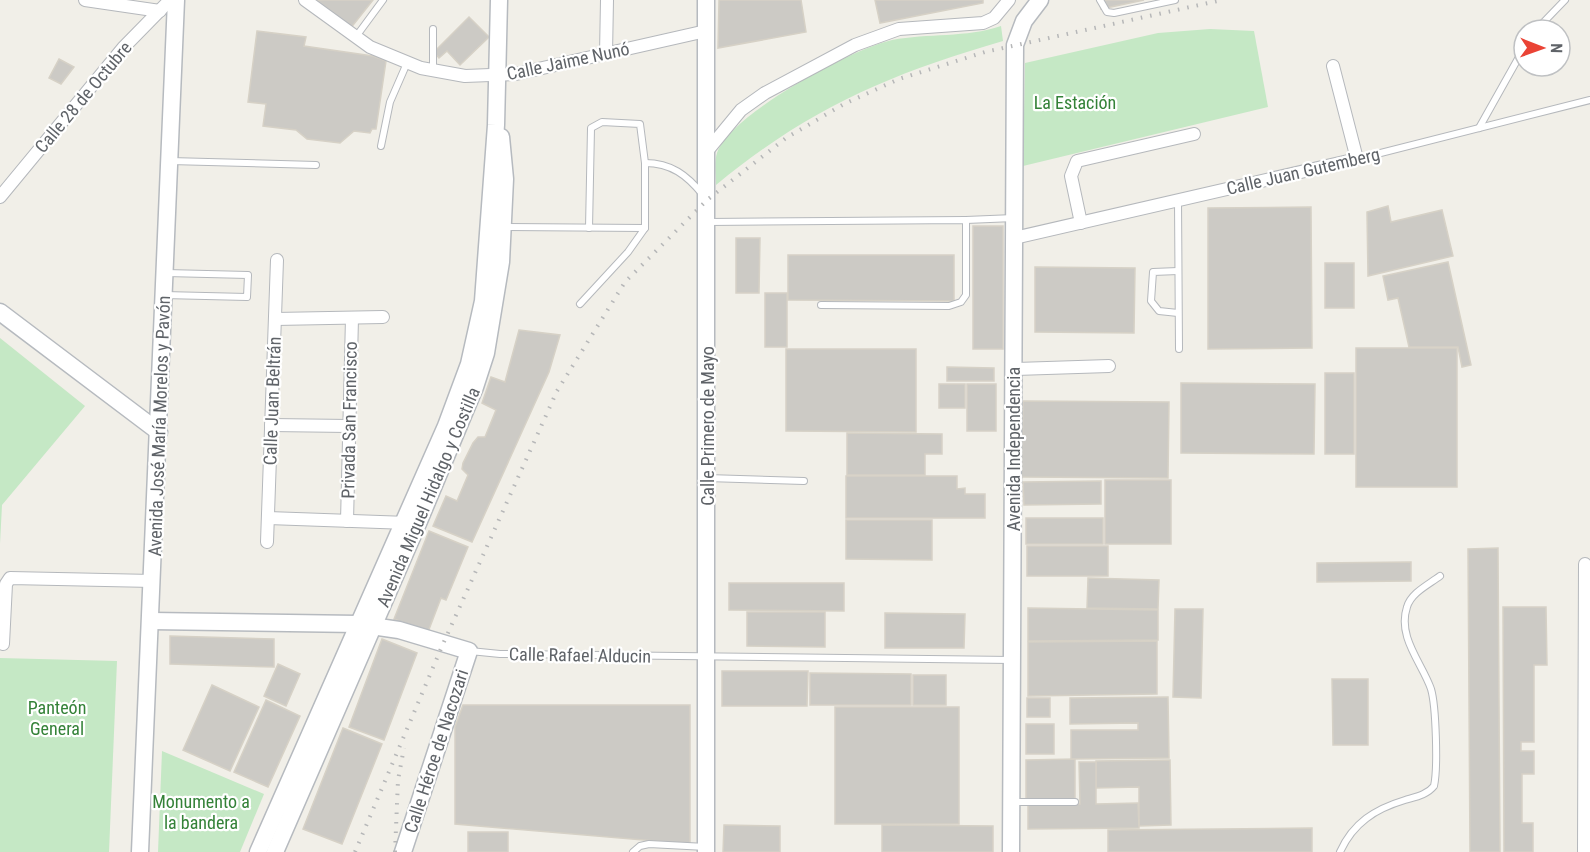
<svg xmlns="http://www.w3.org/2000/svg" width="1590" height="852" font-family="'Roboto Condensed',sans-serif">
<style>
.green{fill:#c5e8c5}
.building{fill:#cccac5;stroke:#d6d1c6;stroke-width:1.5}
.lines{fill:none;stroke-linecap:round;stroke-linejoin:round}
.lane-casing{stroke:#b5b8bc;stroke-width:8}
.street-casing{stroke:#b5b8bc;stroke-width:14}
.secondary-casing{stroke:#b6babf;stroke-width:19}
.lane{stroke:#fff;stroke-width:6}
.street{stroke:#fff;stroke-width:12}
.secondary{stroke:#fff;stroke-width:16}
.rail{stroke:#b6b7b8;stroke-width:4;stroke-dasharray:1.5 8;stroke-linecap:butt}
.labels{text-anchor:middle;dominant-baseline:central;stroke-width:4.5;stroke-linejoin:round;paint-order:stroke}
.street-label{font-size:18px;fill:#5f6368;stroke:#fff}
.park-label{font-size:18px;fill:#348238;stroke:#fff}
</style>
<rect width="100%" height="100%" fill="#f1efe8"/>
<g class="green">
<path d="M1001 26 1003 41C889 74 808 109 716 185 716 176 714 162 717 153 731 114 851 49 892 40 928 33 966 38 1001 26Z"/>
<path d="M1210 29 1254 31 1268 107 1023 166 1025 63 1158 33Z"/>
<path d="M0 338 85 406 2 505 0 544Z"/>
<path d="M0 658 117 661 109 852H0Z"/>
<path d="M162 751 264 794 240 852H158Z"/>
</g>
<g class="building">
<path d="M315 0H373L350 29Z"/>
<path d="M719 0H801L806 32 718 48Z"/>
<path d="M875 0H983V3L880 23Z"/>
<path d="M1099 0H1144L1101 9Z"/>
<path d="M469 17 489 37 460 65 447 51 439 58 434 52Z"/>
<path d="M257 31 306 37 304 46 373 56 386 61 376 129H372L370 133 354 131 340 143 307 139 296 130 263 126 266 104 248 102Z"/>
<path d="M59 59 74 67 61 84 49 78Z"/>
<path d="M1388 206 1391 222 1442 210 1453 256 1368 276 1367 212Z"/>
<path d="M1311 207 1312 348 1208 349V208Z"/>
<rect x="973" y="226" width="30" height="123"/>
<path d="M736 238H760L759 293H736Z"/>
<path d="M788 255H954V301L788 300Z"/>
<path d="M1448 262 1471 365 1462 367 1458 347H1409L1398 298 1388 300 1383 276Z"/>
<rect x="1325" y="263" width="29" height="45"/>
<path d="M1035 267 1135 268 1134 333 1035 332Z"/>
<rect x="765" y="293" width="22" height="54"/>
<path d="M519 330 560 335 549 372 472 542 433 526 446 496 457 501 468 475 462 469 463 463 473 443 478 437H485L496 410 482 403 491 377 505 382Z"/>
<rect x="1356" y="348" width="101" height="139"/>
<path d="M786 349H916V432L786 431Z"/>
<path d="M947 367 994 368V381H947Z"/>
<rect x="1325" y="373" width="29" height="81"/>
<path d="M1181 383 1315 384 1314 454 1181 453Z"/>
<rect x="939" y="384" width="26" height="24"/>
<rect x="967" y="384" width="29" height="47"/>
<path d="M1023 401 1169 402 1168 478 1022 477Z"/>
<path d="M847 433 942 434V454H925V475H847Z"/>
<path d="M846 476H957V489L965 488V494H985V518H846Z"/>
<rect x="1105" y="480" width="66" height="64"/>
<path d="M1101 481V504L1024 505 1023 482Z"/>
<rect x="1026" y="518" width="77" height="26"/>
<path d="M846 520H932V560L846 559Z"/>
<path d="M429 531 468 547 446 600 441 598 428 632 394 619Z"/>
<rect x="1027" y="546" width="81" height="30"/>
<path d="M1498 548 1500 852H1470L1468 549Z"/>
<path d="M1411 562V581L1317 582V563Z"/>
<path d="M1088 578 1159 580 1158 609 1087 608Z"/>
<path d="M729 583H844V611L729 610Z"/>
<path d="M1503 607H1546L1547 665H1534V742H1521V751H1534V774H1522V823H1533V852H1504Z"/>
<path d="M1028 608 1158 610V640L1028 641Z"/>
<path d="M1175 609H1203L1201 698 1173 697Z"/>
<path d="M747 612H825V647L747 646Z"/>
<path d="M885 613 965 614 964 648H885Z"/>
<path d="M170 636 274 639V667L170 664Z"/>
<path d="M382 639 417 653 384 740 349 727Z"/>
<path d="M1157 641V694L1028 696V642Z"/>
<path d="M278 664 300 674 286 706 264 696Z"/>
<path d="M722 671H808L807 706H722Z"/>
<path d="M810 673 911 674V705H810Z"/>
<rect x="913" y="675" width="33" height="30"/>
<path d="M1332 679H1368V745H1333Z"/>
<path d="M212 685 259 707 230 771 183 750Z"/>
<path d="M1168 697 1169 758 1071 759V730H1138V723L1070 724V698Z"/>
<rect x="1027" y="698" width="23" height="19"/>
<path d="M266 700 300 716 268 787 234 772Z"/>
<path d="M463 705H690V844L455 824V727Z"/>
<rect x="835" y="707" width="124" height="117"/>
<rect x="1026" y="724" width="28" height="30"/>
<path d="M343 728 382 744 342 844 303 829Z"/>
<path d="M1075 759V801H1026V760Z"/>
<path d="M1170 760 1171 825 1139 826V787L1096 788V761Z"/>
<path d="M1079 762H1096V804L1138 803 1139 828 1028 829V804H1080Z"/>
<path d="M724 825 780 826V852H723Z"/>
<path d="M882 825 993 826V852H882Z"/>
<path d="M1312 828V852H1108V830Z"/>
<rect x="468" y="832" width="40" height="20"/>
</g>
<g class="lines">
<defs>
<g id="lane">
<path d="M1100 0 1107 12 1114 13 1175 0"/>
<path d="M433 29V71"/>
<path d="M1536 30 1565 0"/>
<path d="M355 38 383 0"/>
<path d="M1479 128 1524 48"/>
<path d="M381 146 390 102 407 63"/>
<path d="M1357 159 1590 100"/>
<path d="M170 161 316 165"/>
<path d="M645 163C671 163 687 175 703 195"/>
<path d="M1178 201 1179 349"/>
<path d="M966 220 1014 218"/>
<path d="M708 222 966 220V295L961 302 949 306 821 305"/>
<path d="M504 227 645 228"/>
<path d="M164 295 247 297 248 275 166 273"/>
<path d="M580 304 628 252 645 228V163L640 124 602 122 591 128 589 228"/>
<path d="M1178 313 1159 311 1151 301 1153 272 1178 271"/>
<path d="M707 478 804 481"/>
<path d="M470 651 500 654 1012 660"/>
<path d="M1012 802H1075"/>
<path d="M633 852 640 846 649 844 706 847"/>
<path d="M1340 852C1353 823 1375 809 1405 800 1415 797 1427 795 1434 786 1438 768 1436 706 1431 689 1422 663 1397 637 1407 607 1411 593 1428 585 1440 576"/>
</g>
<g id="street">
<path d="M85 0 160 11"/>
<path d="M305 0 370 47 421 68 465 76 516 74 706 31"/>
<path d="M606 54 607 0"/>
<path d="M708 150 741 110 765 93 855 45 899 29 983 23 994 18 1009 0"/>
<path d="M0 197 123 48 170 0"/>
<path d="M1081 223 1071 176 1077 161 1194 134"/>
<path d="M1014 238 1357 159 1333 66"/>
<path d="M275 319 383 317"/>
<path d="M1014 369 1109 366"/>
<path d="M271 425 349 426"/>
<path d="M268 518 408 523"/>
<path d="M347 521 352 318"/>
<path d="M267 542 277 260"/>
<path d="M3 644 6 584 10 578 153 581"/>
<path d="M1584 852 1585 564"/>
</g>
<g id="secondary">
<path d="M0 312 159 432"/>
<path d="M151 621 358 624 399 630 469 651 403 852"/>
<path d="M140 852 176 0"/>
<path d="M258 852 446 426 469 364 483 301 496 125 499 0"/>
<path d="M275 852 419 521 475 387 486 353 501 262 505 179 501 137"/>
<path d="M706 852V0"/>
<path d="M1011 852 1015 45 1024 21 1040 0"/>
</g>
</defs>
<use href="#lane" class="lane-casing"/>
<use href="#street" class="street-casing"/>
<use href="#secondary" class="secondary-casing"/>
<use href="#lane" class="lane"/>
<use href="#street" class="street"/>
<use href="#secondary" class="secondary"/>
<g class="rail">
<path d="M355 852 443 644 557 391 625 282 707 200 786 138 844 104 899 79 985 52 1222 0"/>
<path d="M395 852 398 780 404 748"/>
</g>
</g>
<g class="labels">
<g class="street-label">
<text transform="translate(568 61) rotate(-12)">Calle Jaime Nunó</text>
<text transform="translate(83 97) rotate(-50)">Calle 28 de Octubre</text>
<text transform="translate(1303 171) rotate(-13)">Calle Juan Gutemberg</text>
<text transform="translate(272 401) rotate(-88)">Calle Juan Beltrán</text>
<text transform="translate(349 420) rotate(-89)">Privada San Francisco</text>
<text transform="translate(159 426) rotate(-88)">Avenida José María Morelos y Pavón</text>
<text transform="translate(707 426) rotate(-90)">Calle Primero de Mayo</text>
<text transform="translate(1013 449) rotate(-90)">Avenida Independencia</text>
<text transform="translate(428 497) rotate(-67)">Avenida Miguel Hidalgo y Costilla</text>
<text transform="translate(580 655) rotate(1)">Calle Rafael Alducin</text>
<text transform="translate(436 751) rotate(-72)">Calle Héroe de Nacozari</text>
</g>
<g class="park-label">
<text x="1075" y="102">La Estación</text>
<text x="57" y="707">Panteón<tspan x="57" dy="21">General</tspan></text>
<text x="201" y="801">Monumento a<tspan x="201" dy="21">la bandera</tspan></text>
</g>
</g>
<g transform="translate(1542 48) rotate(91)"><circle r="28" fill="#ffffff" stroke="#bfc1c3" stroke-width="1.5"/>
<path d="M0-4.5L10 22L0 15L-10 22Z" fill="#ea4335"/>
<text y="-9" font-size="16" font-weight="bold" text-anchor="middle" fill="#5f6368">N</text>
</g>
</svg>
